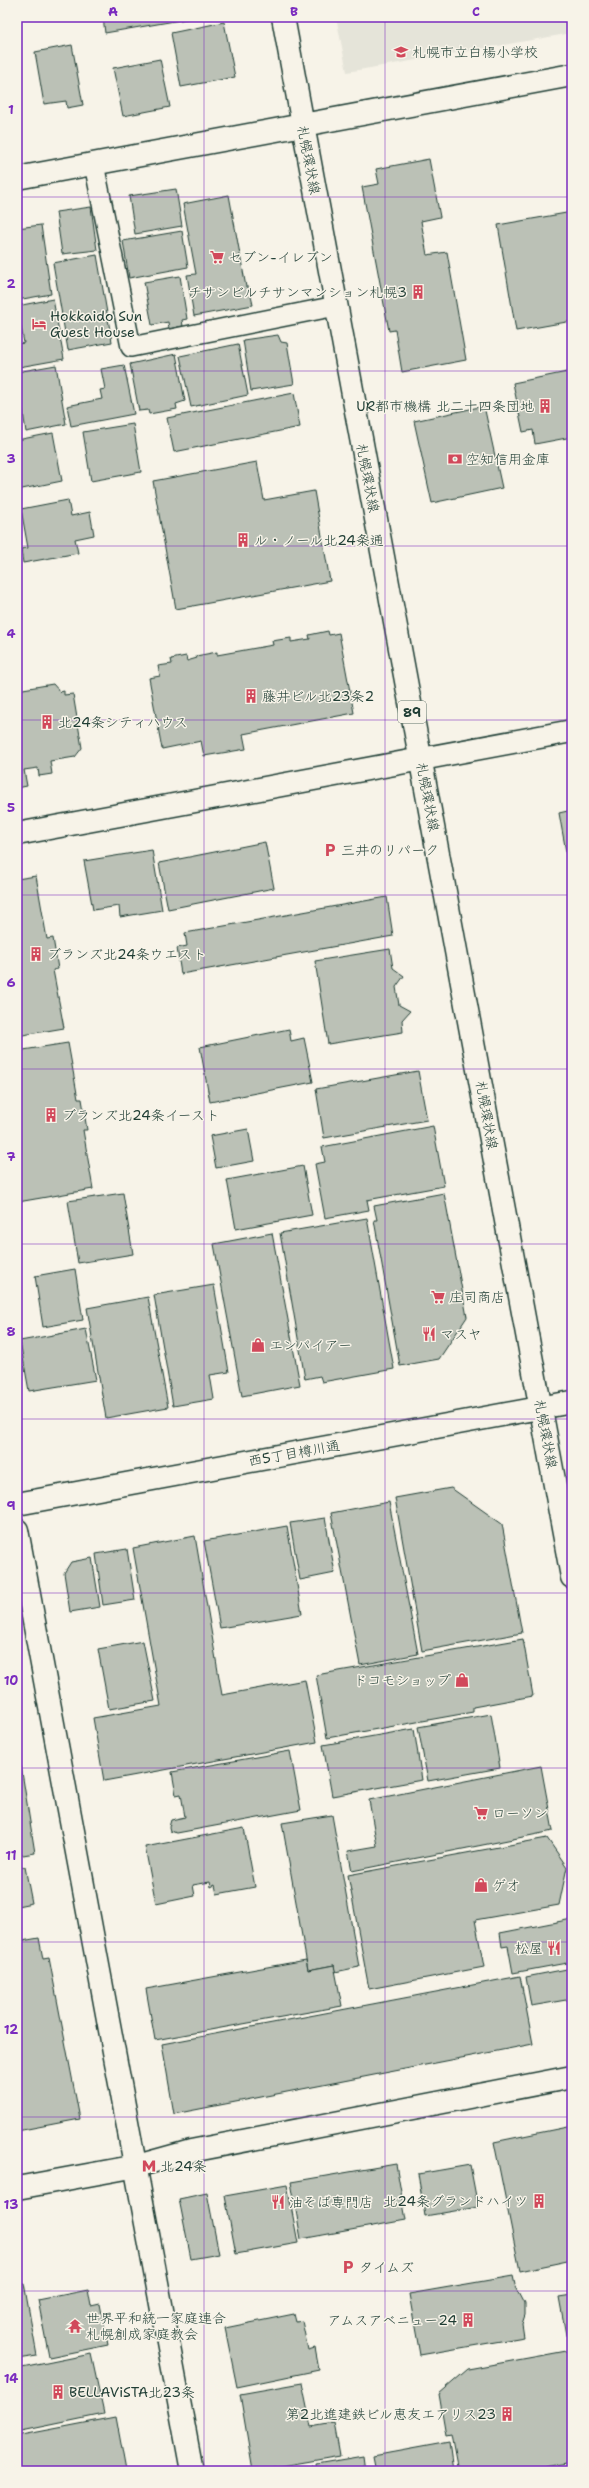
<svg xmlns="http://www.w3.org/2000/svg" width="589" height="2488" font-family="'Shantell Sans','Klee One',sans-serif">
<style>
.built{fill:#e5e4d9}
.building{fill:#bbc1b6;stroke:#1f3d34}
.lines{fill:none;stroke-linecap:round;stroke-linejoin:round}
.lane-casing{stroke:#1f3d34;stroke-width:22}
.street-casing{stroke:#1f3d34;stroke-width:25}
.secondary-casing{stroke:#1f3d34;stroke-width:25}
.primary-casing{stroke:#1f3d34;stroke-width:25}
.lane{stroke:#f7f3e8;stroke-width:19}
.street{stroke:#f7f3e8;stroke-width:22}
.secondary{stroke:#f7f3e8;stroke-width:22}
.primary{stroke:#f7f3e8;stroke-width:22}
.grid{fill:none;stroke:#7b2cbf;stroke-width:1;stroke-opacity:0.55}
.labels{text-anchor:middle;dominant-baseline:central;stroke-width:3;stroke-linejoin:round;paint-order:stroke}
.shield{fill:#f7f3e8;stroke:#60746a;stroke-width:1}
.shield-label{font-size:13px;font-weight:bold;fill:#1f3d34}
.poi-label{font-size:14px;fill:#1f3d34;stroke:#f7f3e8;text-anchor:start}
.street-label{font-size:14px;fill:#1f3d34;stroke:#f7f3e8}
.neatline{fill:none;stroke:#7b2cbf;stroke-width:1.5}
.grid-label{font-size:13px;text-anchor:middle;font-weight:bold;fill:#7b2cbf}
</style>
<rect width="100%" height="100%" fill="#f7f3e8"/>
<filter id="ink" filterUnits="userSpaceOnUse"><feTurbulence type="fractalNoise" baseFrequency=".025" numOctaves="2"/><feDisplacementMap in="SourceGraphic" scale="8" xChannelSelector="R" yChannelSelector="G"/><feConvolveMatrix kernelMatrix="1 2 1 2 8 2 1 2 1" color-interpolation-filters="sRGB"/></filter>
<g filter="url(#ink)">
<path class="built" d="M336 17H572V33L347 72Z"/>
<g class="building">
<path d="M103 17H198L105 33Z"/>
<path d="M224 22 235 77 181 87 171 33Z"/>
<path d="M72 45 83 105 67 108 66 101 44 104 35 52Z"/>
<path d="M160 59 170 107 123 116 113 68Z"/>
<path d="M429 159 440 217 421 221 427 255 447 252 466 360 402 372 395 330 389 331 362 187 379 184 376 169Z"/>
<path d="M176 189 182 226 135 234 129 196Z"/>
<path d="M229 195 246 287H249L253 305 194 316 187 275 196 274 183 204Z"/>
<path d="M91 207 97 250 62 254 56 212Z"/>
<path d="M572 212V321L516 331 498 225Z"/>
<path d="M41 225 51 294 17 300V228Z"/>
<path d="M182 231 188 267 129 278 123 241Z"/>
<path d="M97 255 112 342 68 350 53 263Z"/>
<path d="M180 276 187 319 182 320 183 326 169 329 168 322 152 325 144 282Z"/>
<path d="M53 299 64 359 19 367 17 344 24 343 17 306Z"/>
<path d="M278 335 281 342 287 343 294 384 251 391 243 340Z"/>
<path d="M238 344 248 395 191 407 180 356Z"/>
<path d="M176 354 185 401 176 404 177 409 149 414 148 410 139 411 130 364Z"/>
<path d="M56 365 66 424 26 432 17 372Z"/>
<path d="M124 365 134 414 71 426 67 406 102 399 100 390 105 389 101 369Z"/>
<path d="M572 371V437L535 444 533 430 523 432 513 383Z"/>
<path d="M294 393 300 427 174 452 167 418Z"/>
<path d="M484 406 502 488 432 503 414 421Z"/>
<path d="M133 424 141 472 91 481 83 432Z"/>
<path d="M53 433 62 481 17 490V440Z"/>
<path d="M257 462 264 500 314 491 330 581 176 609 153 481Z"/>
<path d="M68 500 71 516 90 512 94 535 75 539 78 553 23 563 21 549 28 548 21 509Z"/>
<path d="M328 631 329 635 339 633 354 713 243 734 246 749 204 756 201 741 162 749 149 678 160 676 158 666 172 664 171 659 186 656 187 661 197 658 196 656 217 652V655L273 645 272 641 291 638V642L310 639 309 635Z"/>
<path d="M53 684 60 692 64 691V695L73 694 82 748 75 757 50 761 52 774 39 776 38 768 24 770 27 786 17 788V690Z"/>
<path d="M572 810V885L559 813Z"/>
<path d="M265 842 274 888 168 909 159 863Z"/>
<path d="M152 850 162 910 120 917 119 906 93 910 84 861Z"/>
<path d="M36 876 47 939 53 938 58 969 53 970 64 1028 17 1036V879Z"/>
<path d="M387 897 393 936 181 974 177 948 187 946 185 933Z"/>
<path d="M390 949 393 968 404 976 396 987 399 1005 410 1011 402 1020 403 1032 328 1044 315 961Z"/>
<path d="M289 1029 291 1041 304 1038 313 1082 210 1102 200 1047Z"/>
<path d="M68 1043 78 1099H82L87 1130H83L93 1189 18 1202 17 1051Z"/>
<path d="M418 1071 427 1120 324 1138 316 1089Z"/>
<path d="M433 1126 444 1186 367 1200 369 1210 325 1218 315 1164 325 1162 322 1147Z"/>
<path d="M248 1129 254 1161 216 1168 210 1136Z"/>
<path d="M303 1166 312 1215 236 1229 227 1180Z"/>
<path d="M123 1193 133 1254 78 1263 68 1201Z"/>
<path d="M444 1193 467 1317 439 1359 400 1366 374 1220H377L374 1206Z"/>
<path d="M367 1218 394 1369 322 1382 320 1376 305 1379 280 1233Z"/>
<path d="M272 1233 300 1385 242 1396 214 1244Z"/>
<path d="M75 1269 83 1320 43 1327 35 1276Z"/>
<path d="M214 1285 229 1372 210 1375 214 1399 173 1406 154 1295Z"/>
<path d="M148 1297 168 1407 106 1418 87 1308Z"/>
<path d="M86 1329 96 1380 29 1391 20 1341Z"/>
<path d="M451 1488 502 1524 522 1633 422 1651 395 1498Z"/>
<path d="M389 1502 418 1654 360 1665 331 1513Z"/>
<path d="M325 1518 335 1573 300 1580 290 1523Z"/>
<path d="M287 1526 302 1614 220 1628 204 1541Z"/>
<path d="M195 1536 222 1695 305 1680 317 1742 104 1781 93 1718 161 1706 133 1548Z"/>
<path d="M127 1549 135 1600 103 1605 96 1554Z"/>
<path d="M92 1558 100 1607 70 1612 64 1573 71 1562Z"/>
<path d="M523 1639 533 1696 473 1707V1712L327 1738 316 1675Z"/>
<path d="M143 1641 155 1701 109 1709 98 1649Z"/>
<path d="M491 1714 500 1768 428 1781 418 1727Z"/>
<path d="M414 1729 422 1780 332 1796 323 1745Z"/>
<path d="M290 1751 301 1810 177 1833 170 1831 169 1827 171 1820 185 1817 181 1794 176 1795 172 1772Z"/>
<path d="M21 1766 35 1853 17 1856V1767Z"/>
<path d="M541 1766 553 1831 352 1871 348 1851 377 1846 369 1800Z"/>
<path d="M332 1815 359 1967 335 1972 334 1965 308 1970 282 1823Z"/>
<path d="M244 1828 255 1887 217 1894 215 1885 211 1887 210 1882 193 1885 195 1896 156 1904 145 1847Z"/>
<path d="M547 1838 567 1867 559 1905 475 1920 484 1967 369 1989 348 1875Z"/>
<path d="M25 1867 32 1903 17 1906V1868Z"/>
<path d="M17 1914 22 1941 39 1938 43 1959 49 1958 80 2119 17 2131Z"/>
<path d="M572 1919V1962L513 1973 508 1946 502 1947 500 1933Z"/>
<path d="M306 1960 308 1970 334 1965 342 2006 155 2040 146 1989Z"/>
<path d="M572 1968V1999L531 2006 526 1977Z"/>
<path d="M520 1976 533 2044 174 2114 162 2044Z"/>
<path d="M572 2126V2260L520 2271 494 2142Z"/>
<path d="M396 2164 406 2220 301 2239 291 2182Z"/>
<path d="M470 2165 478 2207 425 2216 418 2174Z"/>
<path d="M287 2185 298 2243 236 2254 225 2196Z"/>
<path d="M207 2193 219 2254 191 2259 179 2199Z"/>
<path d="M513 2276 515 2285 525 2304V2315L522 2324 524 2337 420 2355 409 2294Z"/>
<path d="M24 2283 37 2356 17 2359V2284Z"/>
<path d="M88 2290 91 2306 100 2304 108 2345 49 2357 38 2300Z"/>
<path d="M572 2295V2334L566 2335 559 2297Z"/>
<path d="M294 2314 296 2322 302 2321 308 2350 315 2348 319 2370 237 2387 225 2328Z"/>
<path d="M572 2350V2462L522 2471H458L451 2434 446 2435 439 2394 468 2369Z"/>
<path d="M91 2354 104 2414 17 2432V2369Z"/>
<path d="M302 2383 311 2427 334 2423 340 2456 253 2471 240 2394Z"/>
<path d="M116 2417 126 2471H17V2436Z"/>
<path d="M449 2442 453 2471H376L373 2456Z"/>
<path d="M363 2456 365 2471H317L316 2464Z"/>
<path d="M313 2466 314 2471H288Z"/>
</g>
<g class="lines">
<defs>
<path id="lane" d="M94 164 131 347 336 306"/>
<g id="street">
<path d="M17 178 572 75"/>
<path d="M17 834 572 731"/>
<path d="M17 1530 192 2471"/>
</g>
<g id="secondary">
<path d="M17 1504 572 1402"/>
<path d="M17 2188 137 2166 191 2151 572 2077"/>
</g>
<path id="primary" d="M283 17 572 1577"/>
</defs>
<use href="#lane" class="lane-casing"/>
<use href="#street" class="street-casing"/>
<use href="#secondary" class="secondary-casing"/>
<use href="#primary" class="primary-casing"/>
<use href="#lane" class="lane"/>
<use href="#street" class="street"/>
<use href="#secondary" class="secondary"/>
<use href="#primary" class="primary"/>
</g>
</g>
<path class="grid" d="M204 17V2471M385 17V2471M17 197H572M17 371H572M17 546H572M17 720H572M17 895H572M17 1069H572M17 1244H572M17 1419H572M17 1593H572M17 1768H572M17 1942H572M17 2117H572M17 2291H572"/>
<defs>
<symbol id="school-bare" viewBox="-9 -9 18 18"><path d="M0-5L7-2L0 1L-7-2ZM-4 1L0 2.5L4 1V4Q0 6-4 4Z" fill="#d1495b" stroke="#f7f3e8" stroke-width="2.5" paint-order="stroke"/></symbol>
<symbol id="supermarket-bare" viewBox="-9 -9 18 18"><path d="M-6-5.5h2.5l.6 2H6L4.5 2H-2.5L-4.4-4H-6ZM-1.5 3.2a1.3 1.3 0 1 0 .1 0ZM3 3.2a1.3 1.3 0 1 0 .1 0Z" fill="#d1495b" stroke="#f7f3e8" stroke-width="2.5" paint-order="stroke"/></symbol>
<symbol id="building-bare" viewBox="-9 -9 18 18"><path d="M-4-6H4V6H1V3H-1V6H-4ZM-2.5-4.3h1.7v1.8h-1.7ZM.8-4.3h1.7v1.8H.8ZM-2.5-1h1.7V.8h-1.7ZM.8-1h1.7V.8H.8Z" fill="#d1495b" stroke="#f7f3e8" stroke-width="2.5" paint-order="stroke"/></symbol>
<symbol id="hotel-bare" viewBox="-9 -9 18 18"><path d="M-6-4.5h1.5V1H6V5H4.5V3h-9V5H-6ZM-4 0a1.8 1.8 0 1 1 3.6 0ZM.5 0V-2.5h3Q6-2.5 6 0Z" fill="#d1495b" stroke="#f7f3e8" stroke-width="2.5" paint-order="stroke"/></symbol>
<symbol id="bank-bare" viewBox="-9 -9 18 18"><path d="M-6-4H6V4H-6ZM0-2.3a2.3 2.3 0 1 0 0 4.6a2.3 2.3 0 1 0 0-4.6Z" fill="#d1495b" stroke="#f7f3e8" stroke-width="2.5" paint-order="stroke"/></symbol>
<symbol id="parking-bare" viewBox="-9 -9 18 18"><path d="M-3.5-5.5H1a3.5 3.5 0 0 1 0 7H-1V5.5H-3.5ZM-1-3.4V-.6H.8a1.4 1.4 0 0 0 0-2.8Z" fill="#d1495b" stroke="#f7f3e8" stroke-width="2.5" paint-order="stroke"/></symbol>
<symbol id="restaurant-bare" viewBox="-9 -9 18 18"><path d="M-5-6h1v4h1v-4h1v4h1v-4h1v5L-1.5 .5V6h-2V.5L-5-1ZM5-6V6H3V1.5H1.5Q1.5-4 5-6Z" fill="#d1495b" stroke="#f7f3e8" stroke-width="2.5" paint-order="stroke"/></symbol>
<symbol id="shop-bare" viewBox="-9 -9 18 18"><path d="M-5-2.5h2.3a2.7 3.5 0 0 1 5.4 0H5L5.5 6h-11ZM-1.5-2.5h3a1.5 2.3 0 0 0-3 0Z" fill="#d1495b" stroke="#f7f3e8" stroke-width="2.5" paint-order="stroke"/></symbol>
<symbol id="metro-bare" viewBox="-9 -9 18 18"><path d="M-5.5 5V-5H-3L0 0L3-5H5.5V5H3V-.5L0 4L-3-.5V5Z" fill="#d1495b" stroke="#f7f3e8" stroke-width="2.5" paint-order="stroke"/></symbol>
<symbol id="temple-bare" viewBox="-9 -9 18 18"><path d="M0-6L5-2H3V0L6.5 2.5H4V6H1.5V3h-3V6H-4V2.5H-6.5L-3 0V-2H-5Z" fill="#d1495b" stroke="#f7f3e8" stroke-width="2.5" paint-order="stroke"/></symbol>
</defs>
<g fill-rule="evenodd">
<use href="#school-bare" x="391" y="42" width="20" height="20"/>
<use href="#supermarket-bare" x="207" y="247" width="20" height="20"/>
<use href="#building-bare" x="408" y="282" width="20" height="20"/>
<use href="#hotel-bare" x="29" y="314" width="20" height="20"/>
<use href="#building-bare" x="535" y="396" width="20" height="20"/>
<use href="#bank-bare" x="445" y="449" width="20" height="20"/>
<use href="#building-bare" x="233" y="530" width="20" height="20"/>
<use href="#building-bare" x="241" y="686" width="20" height="20"/>
<use href="#building-bare" x="37" y="712" width="20" height="20"/>
<use href="#parking-bare" x="320" y="840" width="20" height="20"/>
<use href="#building-bare" x="26" y="944" width="20" height="20"/>
<use href="#building-bare" x="41" y="1105" width="20" height="20"/>
<use href="#supermarket-bare" x="428" y="1287" width="20" height="20"/>
<use href="#restaurant-bare" x="419" y="1324" width="20" height="20"/>
<use href="#shop-bare" x="248" y="1335" width="20" height="20"/>
<use href="#shop-bare" x="452" y="1670" width="20" height="20"/>
<use href="#supermarket-bare" x="471" y="1803" width="20" height="20"/>
<use href="#shop-bare" x="471" y="1875" width="20" height="20"/>
<use href="#restaurant-bare" x="544" y="1938" width="20" height="20"/>
<use href="#metro-bare" x="139" y="2156" width="20" height="20"/>
<use href="#building-bare" x="529" y="2191" width="20" height="20"/>
<use href="#restaurant-bare" x="268" y="2192" width="20" height="20"/>
<use href="#parking-bare" x="338" y="2257" width="20" height="20"/>
<use href="#building-bare" x="458" y="2310" width="20" height="20"/>
<use href="#temple-bare" x="65" y="2316" width="20" height="20"/>
<use href="#building-bare" x="48" y="2382" width="20" height="20"/>
<use href="#building-bare" x="497" y="2404" width="20" height="20"/>
</g>
<g class="labels">
<rect class="shield" x="398" y="701" width="28" height="22" rx="3"/>
<g class="shield-label">
<text x="412" y="712">89</text>
</g>
<g class="poi-label">
<text x="412" y="52">札幌市立白楊小学校</text>
<text x="228" y="257">セブン-イレブン</text>
<text x="407" y="292" text-anchor="end">チサンビルチサンマンション札幌3</text>
<text x="50" y="316">Hokkaido Sun<tspan x="50" dy="16">Guest House</tspan></text>
<text x="534" y="406" text-anchor="end">UR都市機構 北二十四条団地</text>
<text x="466" y="459">空知信用金庫</text>
<text x="254" y="540">ル・ノール北24条通</text>
<text x="262" y="696">藤井ビル北23条2</text>
<text x="58" y="722">北24条シティハウス</text>
<text x="341" y="850">三井のリパーク</text>
<text x="47" y="954">ブランズ北24条ウエスト</text>
<text x="62" y="1115">ブランズ北24条イースト</text>
<text x="449" y="1297">庄司商店</text>
<text x="440" y="1334">マスヤ</text>
<text x="269" y="1345">エンパイアー</text>
<text x="451" y="1680" text-anchor="end">ドコモショップ</text>
<text x="492" y="1813">ローソン</text>
<text x="492" y="1885">ゲオ</text>
<text x="543" y="1948" text-anchor="end">松屋</text>
<text x="160" y="2166">北24条</text>
<text x="528" y="2201" text-anchor="end">北24条グランドハイツ</text>
<text x="289" y="2202">油そば専門店</text>
<text x="359" y="2267">タイムズ</text>
<text x="86" y="2318">世界平和統一家庭連合<tspan x="86" dy="16">札幌創成家庭教会</tspan></text>
<text x="457" y="2320" text-anchor="end">アムスアベニュー24</text>
<text x="69" y="2392">BELLAViSTA北23条</text>
<text x="496" y="2414" text-anchor="end">第2北進建鉄ビル恵友エアリス23</text>
</g>
<g class="street-label">
<text transform="translate(309 160) rotate(79)">札幌環状線</text>
<text transform="translate(368 478) rotate(79)">札幌環状線</text>
<text transform="translate(428 797) rotate(79)">札幌環状線</text>
<text transform="translate(487 1115) rotate(80)">札幌環状線</text>
<text transform="translate(546 1434) rotate(79)">札幌環状線</text>
<text transform="translate(294 1453) rotate(-10)">西5丁目樽川通</text>
</g>
</g>
<rect width="589" height="2488" fill="none" stroke="#f7f3e8" stroke-width="44"/>
<rect x="22" y="22" width="545" height="2444" class="neatline"/>
<g class="grid-label">
<text x="113" y="16">A</text>
<text x="294" y="16">B</text>
<text x="476" y="16">C</text>
<text x="11" y="114">1</text>
<text x="11" y="288">2</text>
<text x="11" y="463">3</text>
<text x="11" y="638">4</text>
<text x="11" y="812">5</text>
<text x="11" y="987">6</text>
<text x="11" y="1161">7</text>
<text x="11" y="1336">8</text>
<text x="11" y="1510">9</text>
<text x="11" y="1685">10</text>
<text x="11" y="1860">11</text>
<text x="11" y="2034">12</text>
<text x="11" y="2209">13</text>
<text x="11" y="2383">14</text>
</g>
</svg>
